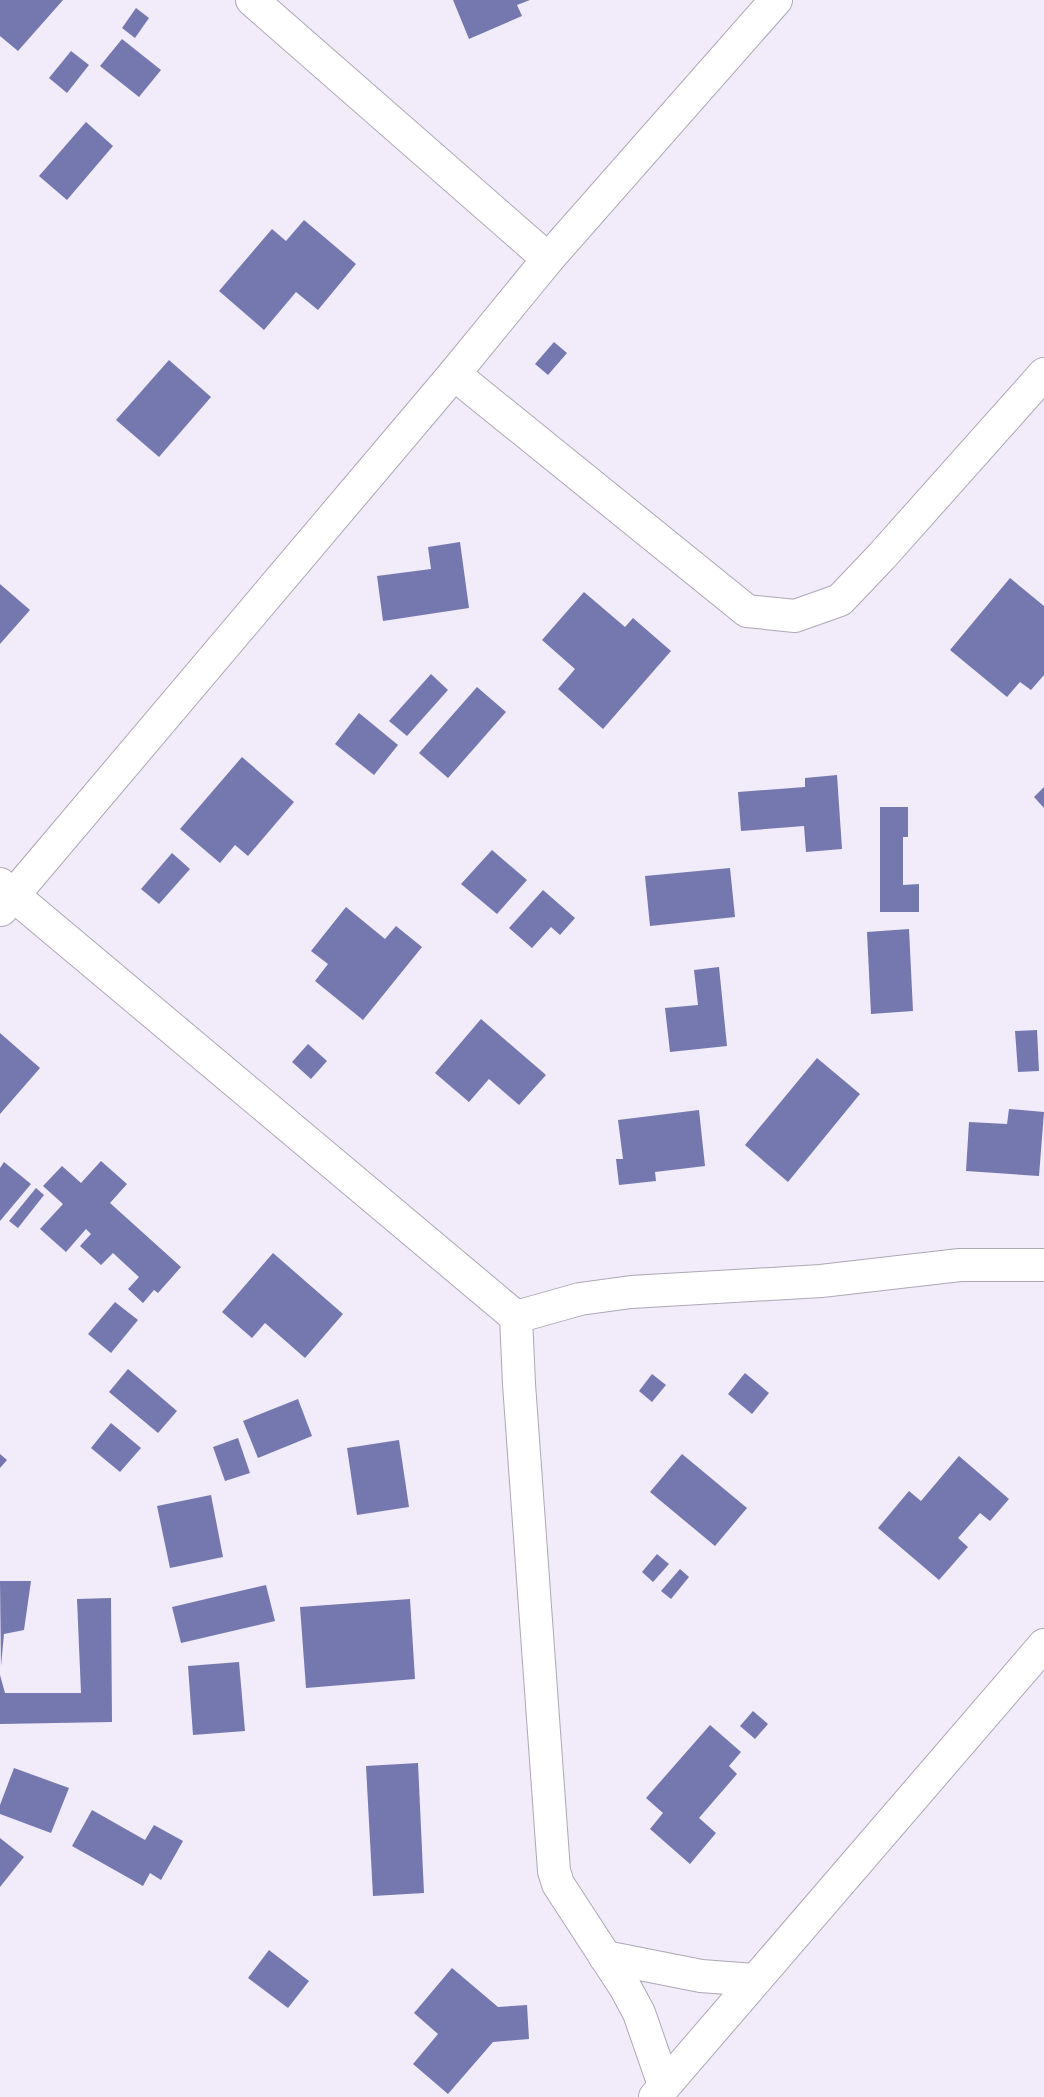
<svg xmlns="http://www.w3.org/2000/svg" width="1044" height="2097" font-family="'Golos Text',sans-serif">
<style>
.building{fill:#7578af}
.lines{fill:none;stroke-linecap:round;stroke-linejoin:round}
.minor-casing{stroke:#ada7b6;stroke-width:34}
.minor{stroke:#fff;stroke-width:32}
</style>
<rect width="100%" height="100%" fill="#f1ebfa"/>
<g class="building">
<path d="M0 0H63L18 51 0 36Z"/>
<path d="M453 0H530L517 5 522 16 469 39Z"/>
<path d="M136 8 149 18 135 38 122 28Z"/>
<path d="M122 39 161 70 139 97 100 66Z"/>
<path d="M71 51 89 65 67 93 49 78Z"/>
<path d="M86 122 113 146 67 200 39 176Z"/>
<path d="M304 220 356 264 318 310 296 292 264 330 219 291 272 229 286 241Z"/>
<path d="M554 342 567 353 548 375 535 364Z"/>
<path d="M169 360 211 397 159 457 116 420Z"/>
<path d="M460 542 469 608 383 621 377 576 431 569 428 547Z"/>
<path d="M1010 578 1044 606V675L1031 690 1020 682 1007 697 950 650Z"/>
<path d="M0 584 30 610 0 644Z"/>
<path d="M584 592 625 627 633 618 671 651 603 729 558 689 575 669 542 640Z"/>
<path d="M431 674 448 690 407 736 389 721Z"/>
<path d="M477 687 506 712 448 778 419 753Z"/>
<path d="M359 713 398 745 374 775 335 744Z"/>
<path d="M242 757 294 802 248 856 235 845 220 863 180 829Z"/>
<path d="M837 775 842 849 806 852 804 826 741 831 738 792 805 787V778Z"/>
<path d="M1044 787V808L1034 797Z"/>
<path d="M880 807H908V837H903V885L919 884V912H880Z"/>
<path d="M492 850 527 880 497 914 461 884Z"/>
<path d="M172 853 190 869 159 904 141 889Z"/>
<path d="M730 868 735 917 650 926 645 876Z"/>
<path d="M543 890 575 918 560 935 551 927 532 948 509 928Z"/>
<path d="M346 907 385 939 396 926 422 947 363 1020 315 981 328 964 311 951Z"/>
<path d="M909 929 913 1011 871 1014 867 932Z"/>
<path d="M719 967 727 1046 670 1052 665 1008 698 1005 694 970Z"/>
<path d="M481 1019 546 1075 519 1105 489 1079 469 1102 435 1073Z"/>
<path d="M1037 1030 1039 1071 1018 1072 1015 1031Z"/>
<path d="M0 1033 40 1068 0 1114Z"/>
<path d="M308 1044 327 1061 311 1079 292 1062Z"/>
<path d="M817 1058 860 1094 788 1182 745 1145Z"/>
<path d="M1009 1109 1044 1112 1039 1176 966 1171 969 1122 1007 1124Z"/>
<path d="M699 1110 705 1166 655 1172 656 1181 619 1185 616 1159H623L618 1120Z"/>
<path d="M101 1161 127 1184 110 1203 181 1267 158 1293 154 1290 143 1303 128 1289 139 1277 113 1253 101 1265 80 1246 91 1234 86 1229 66 1252 40 1229 63 1204 43 1186 62 1166 81 1183Z"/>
<path d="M4 1162 31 1184 0 1221V1168Z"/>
<path d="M36 1188 44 1195 18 1228 9 1221Z"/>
<path d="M273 1253 343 1314 305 1358 265 1323 252 1338 222 1312Z"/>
<path d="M115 1302 138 1320 111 1353 88 1334Z"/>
<path d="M128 1369 177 1411 158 1433 109 1392Z"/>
<path d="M745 1373 769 1393 752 1414 728 1394Z"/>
<path d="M652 1374 666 1385 652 1402 639 1391Z"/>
<path d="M298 1399 312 1436 258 1458 243 1421Z"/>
<path d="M111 1423 141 1448 120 1472 91 1448Z"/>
<path d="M238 1438 250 1473 225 1481 213 1447Z"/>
<path d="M399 1440 409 1507 357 1515 347 1448Z"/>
<path d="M0 1454 7 1460 0 1468Z"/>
<path d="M682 1454 747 1508 715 1546 650 1492Z"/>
<path d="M959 1456 1009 1499 990 1521 980 1513 958 1538 968 1547 939 1580 878 1528 909 1491 921 1501Z"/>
<path d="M211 1495 223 1557 170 1568 157 1506Z"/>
<path d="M657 1554 669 1564 653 1582 642 1572Z"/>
<path d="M680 1569 689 1577 671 1599 661 1591Z"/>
<path d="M0 1581H31L24 1630 4 1634 1 1666Z"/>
<path d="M266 1585 275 1621 181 1643 172 1607Z"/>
<path d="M111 1598 112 1722 0 1724V1675L5 1693H81L77 1599Z"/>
<path d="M410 1599 415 1679 306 1688 300 1607Z"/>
<path d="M239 1662 245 1731 193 1735 188 1666Z"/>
<path d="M753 1711 768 1724 755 1739 740 1726Z"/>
<path d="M710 1725 741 1752 729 1766 737 1774 699 1818 716 1833 690 1864 650 1829 663 1813 646 1798Z"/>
<path d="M418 1763 424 1893 373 1896 366 1766Z"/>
<path d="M14 1768 69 1788 51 1833 0 1814V1805Z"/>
<path d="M92 1810 145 1840 154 1825 183 1841 161 1880 150 1873 143 1886 72 1846Z"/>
<path d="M0 1838 24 1857 0 1887Z"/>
<path d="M269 1950 309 1981 288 2008 248 1978Z"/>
<path d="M452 1968 498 2007 527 2005 529 2039 493 2042 448 2094 413 2064 438 2034 414 2013Z"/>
</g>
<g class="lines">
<defs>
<g id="minor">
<path d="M252 0 548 259"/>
<path d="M454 374 747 611 795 616 840 600 881 557 1044 374"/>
<path d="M0 884 516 1317 519 1384 554 1871 558 1884 625 1987 639 2013 664 2085"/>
<path d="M1 910 454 374 548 259 776 0"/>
<path d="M516 1317 580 1299 631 1292 821 1281 960 1265H1044"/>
<path d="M605 1957 701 1976 754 1980"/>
<path d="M655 2097 1044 1645"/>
</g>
</defs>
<use href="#minor" class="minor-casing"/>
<use href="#minor" class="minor"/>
</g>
</svg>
